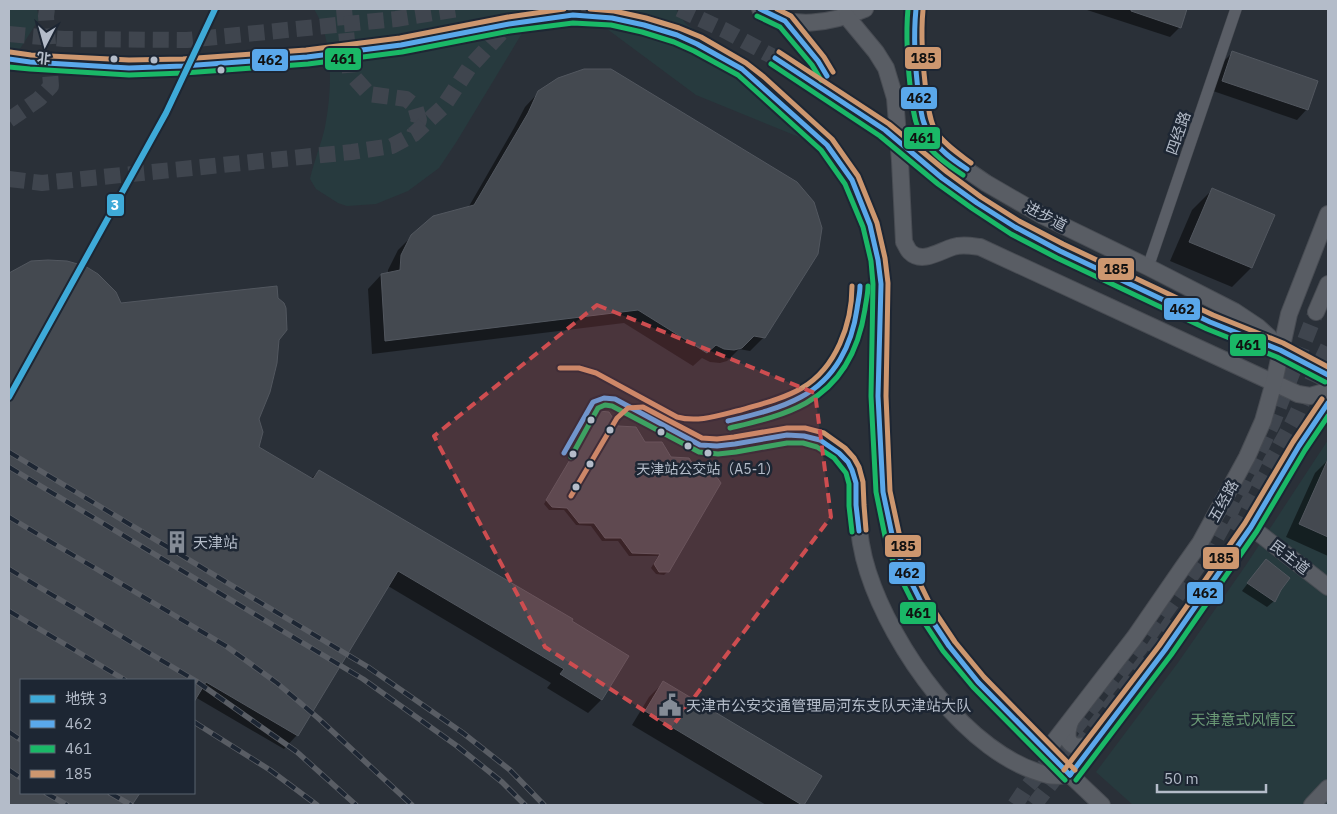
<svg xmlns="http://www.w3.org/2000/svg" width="1337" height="814" font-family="'IBM Plex Sans','Noto Sans SC',sans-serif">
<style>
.green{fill:#273a3e}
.shadow{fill:#0007}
.building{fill:#444950;stroke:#52575f}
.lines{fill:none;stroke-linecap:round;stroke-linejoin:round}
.secondary-tunnel{stroke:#3f454e;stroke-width:16;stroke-dasharray:16 8;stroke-linecap:butt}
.street-casing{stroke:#484c53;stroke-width:12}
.secondary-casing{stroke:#484c53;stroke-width:18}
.street{stroke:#5a5e66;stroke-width:11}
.secondary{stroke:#595d64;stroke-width:16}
.rail-casing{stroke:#595d64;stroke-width:5.5}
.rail{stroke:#1d2633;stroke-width:4;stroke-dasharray:11;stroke-linecap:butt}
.bus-1-casing{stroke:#1d2633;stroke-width:9}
.bus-2-casing{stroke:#1d2633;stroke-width:9}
.bus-3-casing{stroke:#1d2633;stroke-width:9}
.bus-1{stroke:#5aa8eb;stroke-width:5}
.bus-2{stroke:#1ab867;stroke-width:5}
.bus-3{stroke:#cd976f;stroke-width:5}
.metro-1-casing{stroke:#1d2633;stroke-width:10}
.metro-1{stroke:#3eaad8;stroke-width:6}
.marked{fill:#ce4d50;fill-opacity:0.2;stroke:#ce4d50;stroke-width:4;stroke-dasharray:10 6;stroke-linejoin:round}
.bus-dot{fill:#b4bcc9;stroke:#1d2633;stroke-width:2}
.labels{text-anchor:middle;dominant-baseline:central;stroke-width:5;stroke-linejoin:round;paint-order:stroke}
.bus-label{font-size:14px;fill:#b4bcc9;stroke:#1d2633}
.street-label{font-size:15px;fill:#b4bcc9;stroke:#1d2633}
.poi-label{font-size:15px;fill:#b4bcc9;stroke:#1d2633;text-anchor:start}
.park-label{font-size:15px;fill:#6b9a76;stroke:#1d2633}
.line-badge{stroke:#1d2633;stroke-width:2}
.badge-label{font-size:14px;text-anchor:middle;font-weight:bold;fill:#fff}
.pale-badge-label{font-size:14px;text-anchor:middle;font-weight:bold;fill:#111}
</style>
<rect width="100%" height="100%" fill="#2a3038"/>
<g class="green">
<path d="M9 9H37L39 19 9 66Z"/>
<path d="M314 9H520L528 20 527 25 457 141 439 168 408 191 376 204 347 206 338 203 316 189 310 179C314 161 321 145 325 127 332 91 334 40 314 9Z"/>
<path d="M587 9H676L685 23 722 50 774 80 799 104 809 138 804 139 696 95 603 26Z"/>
<path d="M1328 440V805H1133L1096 772 1177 664 1246 565Z"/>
</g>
<g class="shadow">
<path d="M1084 9H1186L1180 27 1170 37Z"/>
<path d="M1232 53 1307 109 1297 120 1213 91 1222 63Z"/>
<path d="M539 92 764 337 750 351 739 349 727 361 720 363 710 362 702 358 693 366 624 323 372 354 368 289 381 275 388 274V270L398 250 412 236 468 208 514 128 525 107Z"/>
<path d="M1212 190 1251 268 1232 287 1170 261 1192 210Z"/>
<path d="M31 263 121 304 278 339 257 419V448L310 480 319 471 571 620 601 700 588 713 547 688 551 683 388 586 297 735 284 749 195 697 194 699V680H21V793H138L131 805H9V275Z"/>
<path d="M599 413 668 571 664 575 656 574 651 568 658 556H629L618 541H602L591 526 576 525 564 510H549L544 504 596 416Z"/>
<path d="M1328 460V556L1286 537 1315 473Z"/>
<path d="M1260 567 1274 601 1267 607 1242 591Z"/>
<path d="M663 683 820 777 803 805H766L632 725 649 697Z"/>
</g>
<g class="building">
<path d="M1131 9H1187L1181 28 1131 11Z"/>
<path d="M1232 51 1318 81 1308 110 1222 81Z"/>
<path d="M584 69H611L797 182 814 202 822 228 818 254 765 338 754 336 742 348 734 350 724 349 716 345 707 353 638 310 385 341 381 274 400 270 401 255 411 235 433 216 474 205 528 113 538 91 558 78Z"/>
<path d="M1212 188 1275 215 1252 268 1189 242Z"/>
<path d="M48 260 67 261 85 266 98 274 116 292 121 303 277 286 278 298 284 303 286 308 287 330 279 340 277 363 270 392 259 419 263 432 259 447 313 479 319 470 573 619 572 621 629 656 602 700 560 674 564 669 398 571 298 736 206 682 194 702V680H21V793H140L132 805H9V273L31 261Z"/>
<path d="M599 411 609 412 618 426 636 427 645 442H662L671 457 689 458 700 475 716 476 721 483 669 572H659L654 564 660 554 632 553 621 538H605L594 523H579L567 508 552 507 546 500Z"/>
<path d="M1328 459V537L1299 524Z"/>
<path d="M1266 559 1290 578 1281 590 1275 602 1247 583Z"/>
<path d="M663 681 822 776 804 805H802L645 711Z"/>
</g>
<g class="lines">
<g class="secondary-tunnel">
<path d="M344 9 350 73 369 94 406 99 415 106 419 120 414 134"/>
<path d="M679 9 726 31 779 60 885 130 942 178"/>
<path d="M9 34 64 39 187 40 396 19 459 9"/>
<path d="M9 59 30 62 129 68 183 66 307 57 401 45 509 24 573 15 612 18 644 25 677 35 697 44 742 69 759 83 827 145 852 180 870 225 878 260 881 284 879 340"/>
<path d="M9 120 39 99 51 86 46 16 47 9"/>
<path d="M9 179 42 183 352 152 392 146 414 134 443 107 469 68 509 24"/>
<path d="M1233 530 1293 422 1328 347"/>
<path d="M1015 805 1025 790 1140 648 1210 549 1230 513 1273 422 1316 312"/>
<path d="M1034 805 1144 663 1172 621"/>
</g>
<defs>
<path id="street" d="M1148 267 1236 9"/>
<g id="secondary">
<path d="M760 9C791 31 832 23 865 9"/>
<path d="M916 9 913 51 922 112 925 128 933 140 947 154 964 168 986 183 1043 216 1148 267 1234 311 1258 327 1269 337 1280 350"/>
<path d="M847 17 876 52 886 68 895 98 900 161 904 242C906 245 907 249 910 252 922 264 940 251 953 247 962 244 972 246 980 247L1298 394 1310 396 1328 391"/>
<path d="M942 178 977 203 1015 227 1060 251 1210 322 1280 350 1328 375"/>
<path d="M1316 312 1328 284"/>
<path d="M879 340 878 396 883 492 888 519 894 544 913 588 937 630 949 646 978 682 1046 752 1102 805"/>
<path d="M856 478C856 509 858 542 868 572 892 647 967 756 1048 775 1055 777 1063 775 1070 775"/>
<path d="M1251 527 1328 587"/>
<path d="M1070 722C1062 745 1074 751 1095 743"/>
<path d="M1046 752 1134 638 1183 567 1200 543 1247 457 1263 421 1274 382 1289 314 1328 214"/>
<path d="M1070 775 1165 650 1251 527 1299 446 1328 403"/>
<path d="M1312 805 1328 788"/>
</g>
</defs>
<use href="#street" class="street-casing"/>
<use href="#secondary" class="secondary-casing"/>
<use href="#street" class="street"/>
<use href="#secondary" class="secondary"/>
<defs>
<g id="rail">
<path d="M9 452 368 667 463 733 510 770 544 805"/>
<path d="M9 467 363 679 457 746 502 782 525 805"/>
<path d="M9 517 226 646 277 683 318 718 412 805"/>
<path d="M9 569 196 681 297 752 356 805"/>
<path d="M9 611 125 680"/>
<path d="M194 722 270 770 317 805"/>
<path d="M9 732 21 740"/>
<path d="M9 770 21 778"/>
<path d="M46 793 67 805"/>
<path d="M110 793 131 805"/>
</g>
</defs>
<use href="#rail" class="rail-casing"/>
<use href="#rail" class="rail"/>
<defs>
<g id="bus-1">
<path d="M760 9 785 21 818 61 827 76"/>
<path d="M916 9C913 39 915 68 919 98 921 111 922 124 930 135 939 150 953 160 967 169"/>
<path d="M775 58 885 130 942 178 977 203 1015 227 1060 251 1210 322 1280 350 1328 375"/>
<path d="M9 59 30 62 129 68 183 66 307 57 401 45 509 24 573 15 612 18 644 25 677 35 697 44 742 69 827 145 852 180 870 225 878 260 881 284 878 396 883 492 894 544 904 568 925 610 949 646 978 682 1070 775"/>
<path d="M728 421C753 415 779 409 801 397 835 379 852 345 857 309 858 301 860 294 860 286"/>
<path d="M564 453 593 402 604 398 615 399 700 445 717 446 735 444 787 435 804 436 820 440 839 453 848 462 852 470 856 483V505L859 531"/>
<path d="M1070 775 1165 650 1251 527 1299 446 1328 403"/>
</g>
<g id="bus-2">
<path d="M908 9C905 40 908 71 912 102 914 115 916 127 923 139 932 154 948 165 963 175"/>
<path d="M757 16 780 27 812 65 821 80"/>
<path d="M771 64 880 136 938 184 973 209 1011 234 1057 258 1207 329 1277 357 1325 382"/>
<path d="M9 67 30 69 129 75 184 73 308 64 402 52 510 31 573 23 611 25 642 32 674 42 694 51 738 75 821 150 845 184 863 227 871 261 873 284 871 396 876 492 887 546 897 571 918 613 943 651 973 687 1065 780"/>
<path d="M730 428C755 422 783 416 806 403 842 383 859 348 865 309 866 301 868 294 868 286"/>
<path d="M571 457 598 408 605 405 612 406 699 452 718 454 736 452 787 443H803L817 447 834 458 846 473 849 484V506L852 532"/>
<path d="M1076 780 1171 655 1257 531 1305 450 1328 416"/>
</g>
<g id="bus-3">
<path d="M590 9 614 11 646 18 679 28 701 37 746 63 764 77 832 139 858 176 877 223 885 258 888 283 886 396 890 491 901 542 911 565 931 606 955 642 984 677 1075 770"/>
<path d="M777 9 791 16 824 57 833 72"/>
<path d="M923 10C920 40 923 69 927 99 929 111 930 122 936 132 945 145 959 154 971 163"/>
<path d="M10 52 31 55 129 60 183 59 306 50 400 38 508 17 564 9"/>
<path d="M779 52 889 124 947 172 981 197 1019 221 1063 244 1213 315 1283 343 1328 367"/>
<path d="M560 368H579L596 373 677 417C698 423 720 415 741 410 761 404 783 399 802 388 836 368 852 324 852 286"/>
<path d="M571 496 617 418 628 408 643 407 702 438 717 439 734 437 787 428H805L824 433 845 448 854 458 859 467 863 482 864 505 866 530"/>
<path d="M1064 770 1159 646 1245 523 1293 442 1322 399"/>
</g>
</defs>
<use href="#bus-1" class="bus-1-casing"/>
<use href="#bus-2" class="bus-2-casing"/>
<use href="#bus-3" class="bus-3-casing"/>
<use href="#bus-1" class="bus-1"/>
<use href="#bus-2" class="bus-2"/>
<use href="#bus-3" class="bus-3"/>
<defs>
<path id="metro-1" d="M9 397 166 113 215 9"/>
</defs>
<use href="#metro-1" class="metro-1-casing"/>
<use href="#metro-1" class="metro-1"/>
</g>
<path class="marked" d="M597 305 815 393 831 517 671 728 545 647 434 436Z"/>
<defs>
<symbol id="building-bare" viewBox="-9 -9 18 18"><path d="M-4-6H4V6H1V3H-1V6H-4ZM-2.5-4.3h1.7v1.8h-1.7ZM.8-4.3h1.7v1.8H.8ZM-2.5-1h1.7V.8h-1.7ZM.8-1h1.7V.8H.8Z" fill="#848b96" stroke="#1d2633" stroke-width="2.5" paint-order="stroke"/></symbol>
<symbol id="civic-bare" viewBox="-9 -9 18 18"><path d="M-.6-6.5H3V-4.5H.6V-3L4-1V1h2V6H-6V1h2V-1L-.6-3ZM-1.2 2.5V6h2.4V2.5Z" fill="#848b96" stroke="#1d2633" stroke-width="2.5" paint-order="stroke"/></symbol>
</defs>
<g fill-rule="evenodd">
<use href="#building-bare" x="161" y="526" width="32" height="32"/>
<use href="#civic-bare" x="654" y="689" width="32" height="32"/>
</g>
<g class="bus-dot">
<circle cx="114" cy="59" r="4.5"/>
<circle cx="154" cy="60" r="4.5"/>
<circle cx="221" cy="70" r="4.5"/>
<circle cx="591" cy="420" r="4.5"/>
<circle cx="610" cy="430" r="4.5"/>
<circle cx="661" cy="432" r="4.5"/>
<circle cx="688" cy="446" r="4.5"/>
<circle cx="708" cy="453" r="4.5"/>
<circle cx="573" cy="454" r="4.5"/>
<circle cx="590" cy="464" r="4.5"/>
<circle cx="576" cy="487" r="4.5"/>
</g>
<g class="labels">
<g class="bus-label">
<text x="708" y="469">天津站公交站（A5-1）</text>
</g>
<g class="street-label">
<text transform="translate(1178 133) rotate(-71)">四经路</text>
<text transform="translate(1046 216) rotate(28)">进步道</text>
<text transform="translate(1223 501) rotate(-61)">五经路</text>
<text transform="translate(1290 557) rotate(38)">民主道</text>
</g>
<g class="poi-label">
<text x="193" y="542">天津站</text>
<text x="686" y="705">天津市公安交通管理局河东支队天津站大队</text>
</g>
<g class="park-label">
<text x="1243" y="719">天津意式风情区</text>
</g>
</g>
<g class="line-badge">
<rect x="904" y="46" width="38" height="24" rx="5" fill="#cd976f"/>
<rect x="324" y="47" width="38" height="24" rx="5" fill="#1ab867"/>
<rect x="251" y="48" width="38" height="24" rx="5" fill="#5aa8eb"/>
<rect x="900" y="86" width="38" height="24" rx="5" fill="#5aa8eb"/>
<rect x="903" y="126" width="38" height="24" rx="5" fill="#1ab867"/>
<rect x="106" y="193" width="19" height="24" rx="5" fill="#3eaad8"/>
<rect x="1097" y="257" width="38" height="24" rx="5" fill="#cd976f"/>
<rect x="1163" y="297" width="38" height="24" rx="5" fill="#5aa8eb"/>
<rect x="1229" y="333" width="38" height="24" rx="5" fill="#1ab867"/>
<rect x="884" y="534" width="38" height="24" rx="5" fill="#cd976f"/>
<rect x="1202" y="546" width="38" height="24" rx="5" fill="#cd976f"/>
<rect x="888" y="561" width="38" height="24" rx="5" fill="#5aa8eb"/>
<rect x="1186" y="581" width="38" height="24" rx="5" fill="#5aa8eb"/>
<rect x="899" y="601" width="38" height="24" rx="5" fill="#1ab867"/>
</g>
<g class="badge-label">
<text x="115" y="210">3</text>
</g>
<g class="pale-badge-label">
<text x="923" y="63">185</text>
<text x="343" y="64">461</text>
<text x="270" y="65">462</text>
<text x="919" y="103">462</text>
<text x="922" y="143">461</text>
<text x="1116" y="274">185</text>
<text x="1182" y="314">462</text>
<text x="1248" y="350">461</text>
<text x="903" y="551">185</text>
<text x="1221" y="563">185</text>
<text x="907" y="578">462</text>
<text x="1205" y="598">462</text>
<text x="918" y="618">461</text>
</g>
<rect width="1337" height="814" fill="none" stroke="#b4bcc9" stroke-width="20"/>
<rect x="20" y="679" width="175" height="115" fill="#1d2633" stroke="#59626f"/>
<rect x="30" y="695" width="25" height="8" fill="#3eaad8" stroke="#59626f"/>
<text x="65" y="704" font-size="15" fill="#b4bcc9">地铁 3</text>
<rect x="30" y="720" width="25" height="8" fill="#5aa8eb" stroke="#59626f"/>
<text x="65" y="729" font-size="15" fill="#b4bcc9">462</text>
<rect x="30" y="745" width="25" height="8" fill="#1ab867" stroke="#59626f"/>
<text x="65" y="754" font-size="15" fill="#b4bcc9">461</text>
<rect x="30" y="770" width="25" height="8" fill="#cd976f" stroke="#59626f"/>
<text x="65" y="779" font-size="15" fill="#b4bcc9">185</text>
<g transform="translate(45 45) rotate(186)" stroke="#1d2633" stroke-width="4" paint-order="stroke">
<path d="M0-4L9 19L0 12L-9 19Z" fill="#b4bcc9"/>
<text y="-8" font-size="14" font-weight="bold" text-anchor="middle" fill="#b4bcc9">北</text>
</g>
<path d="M1157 784v8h109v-8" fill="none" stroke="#b4bcc9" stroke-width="2.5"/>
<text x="1164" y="784" font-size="15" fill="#b4bcc9" stroke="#1d2633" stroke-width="4" paint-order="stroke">50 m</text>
</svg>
